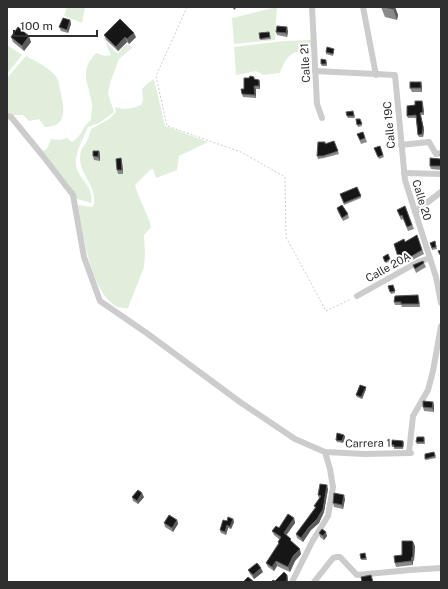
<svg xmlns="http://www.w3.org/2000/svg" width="448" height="589" font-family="'Public Sans',sans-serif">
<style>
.green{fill:#e0eedb}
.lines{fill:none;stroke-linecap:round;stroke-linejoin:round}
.path{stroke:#ccc;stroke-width:1;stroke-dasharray:2 2;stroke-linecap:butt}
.minor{stroke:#ccc;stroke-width:6}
.wall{fill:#8a8a8a}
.shaded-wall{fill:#5c5c5c}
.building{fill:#161616;stroke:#5c5c5c}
.labels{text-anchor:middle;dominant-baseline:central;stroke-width:4;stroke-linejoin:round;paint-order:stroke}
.street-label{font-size:11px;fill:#2f2f2f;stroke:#fff}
</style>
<rect width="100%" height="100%" fill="#fff"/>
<g class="green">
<path d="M67 7H85L82 23 64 16Z"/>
<path d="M277 7 275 40 234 44 232 18Z"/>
<path d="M103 37 105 38V41L118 54 122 48 127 44 131 46 132 48 119 59 110 83 108 94 114 112 99 123 88 127C84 138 75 151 76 163 77 180 94 184 91 203L77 199 68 184 43 151 47 149 51 139 60 140 67 138 72 142C82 137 82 126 91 120 91 115 92 109 92 104 89 83 78 72 96 53L105 56 111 55Z"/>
<path d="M311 40V47C291 54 288 52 280 73L263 75 256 71 236 75 234 47 284 41Z"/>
<path d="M7 45 22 55 7 74Z"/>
<path d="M26 56C35 61 52 69 57 78 59 81 59 86 60 90 64 106 69 127 45 127L39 119 29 121 23 115H11L7 112V78Z"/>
<path d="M154 79 165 126 208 142 179 156 177 170 156 178 153 169 150 170 135 185C139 200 147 212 151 227L144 235 145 254 144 267 128 308C124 308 119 308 116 306 90 291 83 233 78 205L93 207C100 184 75 175 81 151 82 147 85 145 87 141 89 137 90 133 91 129L109 119 116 112 115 107C125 110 131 109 141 105L143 100 142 89 148 83Z"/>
</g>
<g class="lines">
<path class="path" d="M187 7 156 76 167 126 241 152 285 177 286 237 326 311 351 299"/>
<g class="minor">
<path d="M312 7 317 104 322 118"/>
<path d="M363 7 376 75"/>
<path d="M315 71 395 75 405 180 436 277 441 303"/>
<path d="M7 116 11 117 43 156 73 195 84 257 100 301 148 334 240 402 295 439 325 452 365 454 411 453"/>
<path d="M401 145 429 142 436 154 441 153"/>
<path d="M404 173 441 174"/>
<path d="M415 212 441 192"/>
<path d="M357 296 418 262 430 258"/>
<path d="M409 452 413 416 428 390 433 371 441 326"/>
<path d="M292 582 312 542 328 516 333 487 330 469 325 452"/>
<path d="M314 582 333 558 337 557H340L357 575 410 570 441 568"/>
</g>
</g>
<g class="wall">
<path d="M381 7H395L398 15 397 20 385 17Z"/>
<path d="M70 20 71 24 68 33 61 31 59 27Z"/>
<path d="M288 31 287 37 277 35 276 32Z"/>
<path d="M269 32 271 39 261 40 260 39Z"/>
<path d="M104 35 136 37 129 44 127 42 118 51 106 40Z"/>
<path d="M11 37 31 42 24 51 13 42Z"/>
<path d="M334 49V51L333 56 326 54V52Z"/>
<path d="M327 62V66H322L321 64Z"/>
<path d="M255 79 259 80 260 83V89H256V98L243 97 242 94 244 89Z"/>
<path d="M422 86V92H412L410 88Z"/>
<path d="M422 101 423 104 424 115H421L424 130 423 137H419L418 135 416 118H408L407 116 415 105Z"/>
<path d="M354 113 355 118H348L347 116Z"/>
<path d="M356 119H360L362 126 358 127Z"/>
<path d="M363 132 367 142 361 144 357 134Z"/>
<path d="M334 141 339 154 324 158 318 159 317 156 325 142 326 144Z"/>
<path d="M380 146 384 157 379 159 374 148Z"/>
<path d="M99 151 100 155V161L94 160 93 156Z"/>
<path d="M441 154V170L431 169 430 166 441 159Z"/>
<path d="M121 158 122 162 123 174H118L117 170Z"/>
<path d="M357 187 361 198 344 205 340 194Z"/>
<path d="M405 206 414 229 408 231 403 219 401 220 397 210Z"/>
<path d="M337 208 348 214 349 218 343 221 338 212Z"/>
<path d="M417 235 424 254 401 266 394 244 405 242Z"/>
<path d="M435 241 437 249 432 250 430 243Z"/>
<path d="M388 254 391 261 386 263 383 257Z"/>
<path d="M423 261 426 267 416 273 413 265Z"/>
<path d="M393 285 395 293 391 294 388 286Z"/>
<path d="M419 298 420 307H402L401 305H395L394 302Z"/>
<path d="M366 389 362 399 357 397 356 395Z"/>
<path d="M433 402 434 406V412L424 411 423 407Z"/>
<path d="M344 435 345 437 343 443 337 442 336 440Z"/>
<path d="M424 437 425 444H417L416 442Z"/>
<path d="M403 441 404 443 403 449H394V447H392L391 445Z"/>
<path d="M435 454 436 458 426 460 425 459Z"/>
<path d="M328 489 324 512 319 523 311 530 303 542 297 538 296 534 315 508 314 506 319 499 318 495Z"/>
<path d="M132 497H144L138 504 133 501Z"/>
<path d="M345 499 343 509 334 507 333 503Z"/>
<path d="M294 518 295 523 286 535 301 554 295 561 290 572 277 566 274 571 268 567 266 563 279 544 278 542 280 540 274 535 272 531 279 528Z"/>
<path d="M233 519 234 522 231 529 228 528 226 535 221 533 220 530 227 521Z"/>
<path d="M177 520 178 524 173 532 165 527 164 523Z"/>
<path d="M319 533 327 536 324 540 320 537Z"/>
<path d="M415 546 414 561H413V565L396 567 395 563 402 555Z"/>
<path d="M365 553 367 560H362L361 559Z"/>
<path d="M248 570 263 572 254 579 250 574Z"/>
</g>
<g class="shaded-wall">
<path d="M233 7H237L234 10Z"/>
<path d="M394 7H395L398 15 397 20 393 9Z"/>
<path d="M70 20 71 24 68 33 67 30Z"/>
<path d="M287 27 288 31 287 37 286 33Z"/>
<path d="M134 33 136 37 129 44 127 39Z"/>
<path d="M29 36 31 42 24 51 22 46Z"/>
<path d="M125 37 127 42 118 51 116 47Z"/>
<path d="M259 80 260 83V89L259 86Z"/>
<path d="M421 82 422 86V92L421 88Z"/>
<path d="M254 86 256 89V98L255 95Z"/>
<path d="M422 101 423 104 424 115 423 112Z"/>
<path d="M420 113 424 130 423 137 422 134Z"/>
<path d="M99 151 100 155V161L98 157Z"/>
<path d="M121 158 122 162 123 174 122 170Z"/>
<path d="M366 387V389L362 399 361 397Z"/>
<path d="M433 402 434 406V412L432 408Z"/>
<path d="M344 435 345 437 343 443 342 441Z"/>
<path d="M327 485 328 489 324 512 319 523 311 530 303 542 301 538Z"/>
<path d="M142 493 144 497 138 504 137 501Z"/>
<path d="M344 495 345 499 343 509 342 505Z"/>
<path d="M294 518 295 523 285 537 284 533Z"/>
<path d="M233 519 234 522 231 529 230 527Z"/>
<path d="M177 520 178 524 173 532 172 528Z"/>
<path d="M227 525 228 528 226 535 225 532Z"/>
<path d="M326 532 327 536 324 540 323 536Z"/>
<path d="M413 542 415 546 414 561 413 557Z"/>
<path d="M300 549 301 554 295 561 290 572 288 567 293 556Z"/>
<path d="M412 557 413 561V565L411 561Z"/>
<path d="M276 561 277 566 274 571 272 567Z"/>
<path d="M261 568 263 572 254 579 253 575Z"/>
<path d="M287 575 288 579V582H285Z"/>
</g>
<g class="building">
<path d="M384 7H394L393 9Z"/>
<path d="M63 18 70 20 67 30 59 27Z"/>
<path d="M120 19 134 33 127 39 125 37 116 47 104 35Z"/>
<path d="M277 26 287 27 286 33 276 32Z"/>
<path d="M18 27 29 36 22 46 11 37Z"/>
<path d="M269 32 270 37 260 39 259 33Z"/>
<path d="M327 47 334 49 333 54 326 52Z"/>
<path d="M321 59 326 60V64H321Z"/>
<path d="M250 76 254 77V79L259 80V86H254L255 95 242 94 241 89H244V78H249Z"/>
<rect x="410" y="82" width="11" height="6"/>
<path d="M415 101H422L423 112 420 113 423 127 422 134 418 135 416 115 407 116V106L415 105Z"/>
<path d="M353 111 354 116H347L346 112Z"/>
<path d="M356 119H360L362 124 357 125Z"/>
<path d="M363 132 365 138 360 140 357 134Z"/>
<path d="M334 141 338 151 323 156H317L318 142H325V144Z"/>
<path d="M380 146 383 155 378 157 374 148Z"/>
<path d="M93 151H99L98 157 93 156Z"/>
<path d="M440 154H441V166H430V158L441 159Z"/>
<path d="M121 158 122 170H117L116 159Z"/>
<path d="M357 187 361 196 344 203 340 194Z"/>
<path d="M342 205 348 214 342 218 337 208Z"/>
<path d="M405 206 412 225 407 227 402 215 400 216 397 210Z"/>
<path d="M417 235 422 250 400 263 394 244 404 239 405 242Z"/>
<path d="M435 241 436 247 432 248 430 243Z"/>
<path d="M441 250V254L440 255 438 251Z"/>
<path d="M388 254 390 259 385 262 383 257Z"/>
<path d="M423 261 424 263 415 269 413 265Z"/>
<path d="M393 285 395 291 390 292 388 286Z"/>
<path d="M418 295 419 304H401V302H394L395 296Z"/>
<path d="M360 385 366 387 361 397 356 395Z"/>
<path d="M423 401 433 402 432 408 423 407Z"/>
<path d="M337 433 344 435 342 441 336 440Z"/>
<path d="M417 437H424V442H416Z"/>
<path d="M392 440 403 441V447H394V445H391Z"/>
<path d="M434 452 435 456 425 459V454Z"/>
<path d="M320 484 327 485 323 509 317 519 309 527 301 538 296 534 316 507 314 506 321 496 318 495Z"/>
<path d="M138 490 142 493 137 501 132 497Z"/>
<path d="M334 493 344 495 342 505 333 503Z"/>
<path d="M288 514 294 518 284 533 291 539 290 540 300 549 293 556 288 567 276 561 272 567 266 563 279 543 278 542 281 537 272 531 276 526 279 528Z"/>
<path d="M169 515 177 520 172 528 164 523Z"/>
<path d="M228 517 233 519 230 527 227 525 225 532 220 530 223 520 227 521Z"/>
<path d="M322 529 326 532 323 536 319 533Z"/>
<path d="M402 541H412L413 542V557H412L411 561 395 563 394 556 402 555Z"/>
<path d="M365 553 366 558 361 559 360 554Z"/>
<path d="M257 563 261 568 253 575 248 570Z"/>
<path d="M284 572 287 575V581L285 582H271L273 580 275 581Z"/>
<path d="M371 575 373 582H362L361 577Z"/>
<path d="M248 577 253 581 252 582H243Z"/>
</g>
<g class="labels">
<g class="street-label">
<text transform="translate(305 63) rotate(-93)">Calle 21</text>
<text transform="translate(389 125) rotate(-95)">Calle 19C</text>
<text transform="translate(422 200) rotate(73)">Calle 20</text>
<text transform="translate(388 267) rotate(-29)">Calle 20A</text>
<text transform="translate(368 443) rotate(-1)">Carrera 1</text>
</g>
</g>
<rect width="448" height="589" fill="none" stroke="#2f2f2f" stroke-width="16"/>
<path d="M14 30v6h83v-6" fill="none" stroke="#2f2f2f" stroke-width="2"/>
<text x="20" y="30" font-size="12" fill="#2f2f2f" stroke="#ffffff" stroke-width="3" paint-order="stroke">100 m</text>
</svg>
